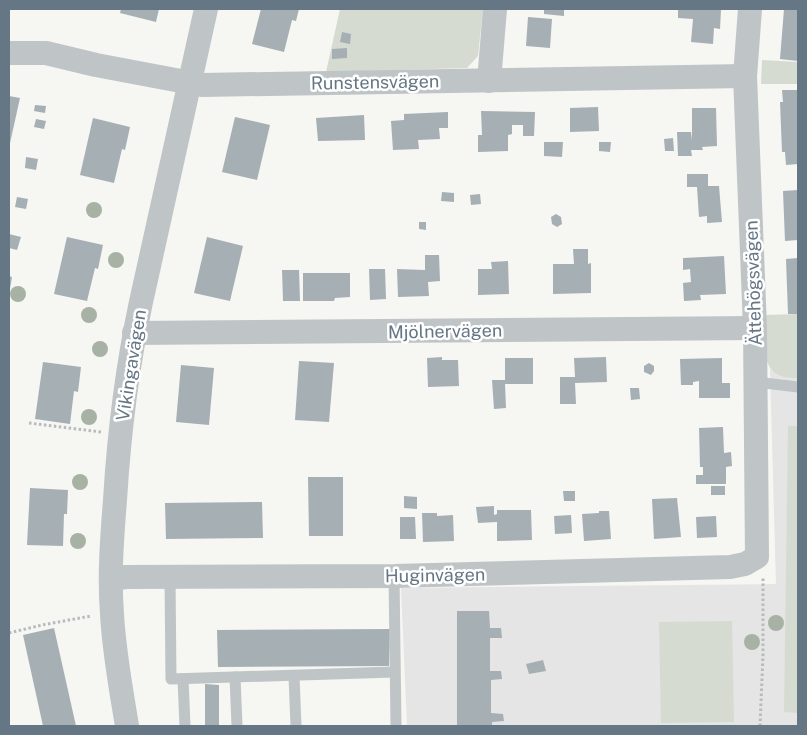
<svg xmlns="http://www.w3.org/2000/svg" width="807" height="735" font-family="'Public Sans',sans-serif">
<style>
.built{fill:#e4e5e4}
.green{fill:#d6dbd2}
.building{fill:#a6afb4}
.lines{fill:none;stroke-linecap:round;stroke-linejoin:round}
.path{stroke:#b7bbbe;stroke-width:3;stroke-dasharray:2.5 2.5;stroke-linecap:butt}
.lane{stroke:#bfc4c7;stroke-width:11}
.street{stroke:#bfc4c7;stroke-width:24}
.tree{fill:#a8b2a4}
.labels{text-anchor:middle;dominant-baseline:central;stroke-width:5;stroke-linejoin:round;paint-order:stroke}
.street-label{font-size:18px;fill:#657684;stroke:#fff}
</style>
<rect width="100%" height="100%" fill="#f6f6f3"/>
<path class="built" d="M770 369 779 376 798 378V726H407L401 588 776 584Z"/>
<g class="green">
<path d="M340 9H483L478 56 467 68 326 72Z"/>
<path d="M762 60 798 62V84H761Z"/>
<path d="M798 314V378C792 378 784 378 778 375 760 366 765 333 764 315Z"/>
<path d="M788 426H798V713L784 712Z"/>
<path d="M732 621 734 722 661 723 659 622Z"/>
</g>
<g class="building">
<path d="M121 9H159L156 22 120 13Z"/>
<path d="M261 9H299L296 21 292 20 284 52 252 44Z"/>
<path d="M544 9H564V16L544 14Z"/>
<path d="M678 9H721L720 29 714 28 713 44 691 42 693 19 678 18Z"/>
<path d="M784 9H798V61L780 59Z"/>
<path d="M528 17 552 19 550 48 526 46Z"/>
<path d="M342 32 351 34 350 44 340 42Z"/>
<path d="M347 48V58L332 59V49Z"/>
<path d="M782 90H798V164L786 165 785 152H782L780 102H783Z"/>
<path d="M9 96 20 98 10 143H9Z"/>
<path d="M35 105 46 106 45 113 34 111Z"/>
<path d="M598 107 599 131 570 132V108Z"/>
<path d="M692 108H716L717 146 702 147 703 150H691L692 156H678L677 132H691L692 140Z"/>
<path d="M481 111 535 112 534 136H523V125H512V134L508 135V151L478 152V135H482Z"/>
<path d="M448 112V128H439L440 139 418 140 419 149 393 150 391 121 404 120V114Z"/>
<path d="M364 115 365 140 318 141 316 118Z"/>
<path d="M235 117 270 125 257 180 222 172Z"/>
<path d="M93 118 130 127 125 150 122 149 114 183 80 175Z"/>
<path d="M36 119 46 121 44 129 34 127Z"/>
<path d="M673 138 674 151H665L664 139Z"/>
<path d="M544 142H563L562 157 544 156Z"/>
<path d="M599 142H611L610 152 599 151Z"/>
<path d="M26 157 38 159 36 170 25 168Z"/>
<path d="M687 174H708V186H719L722 222 707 223V216L699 217 697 187H687Z"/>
<path d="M798 190V240L785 241 783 191Z"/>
<path d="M442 192 454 193V202L441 201Z"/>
<path d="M480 194 481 204 471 205 470 195Z"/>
<path d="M17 197 28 199 26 209 15 207Z"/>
<path d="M556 214 561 217 562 224 557 227 552 224 551 217Z"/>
<path d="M419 222H426V230L419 229Z"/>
<path d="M9 234 21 237 17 250 9 248Z"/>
<path d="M67 237 103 245 98 269 95 268 87 301 54 294Z"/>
<path d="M207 237 243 246 230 301 194 293Z"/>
<path d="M573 249H588V264L591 263V293L553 294V264H574Z"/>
<path d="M425 255H439L440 281 428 282 429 296 398 297 397 269 425 270Z"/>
<path d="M724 256 726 294 700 295 701 300 684 301 683 283 691 282 690 269 683 270V258Z"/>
<path d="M798 258V314H788L786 259Z"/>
<path d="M508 261 509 294 478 295V269H492L491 262Z"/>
<path d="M369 269H385L386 299 370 300Z"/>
<path d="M282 270H299L300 301H283Z"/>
<path d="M303 273H350V297L335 298 334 301H303Z"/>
<path d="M9 276 12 277 10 289H9Z"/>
<path d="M442 357V360H458L459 386 428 387 427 358Z"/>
<path d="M606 357 607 382 575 383 576 404H560V377H575L574 358Z"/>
<path d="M505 358H533V384H505L506 408 494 409 492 380H505Z"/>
<path d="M722 358V383H730V398H699V381L693 382V385H681L680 359Z"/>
<path d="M299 361 334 363 329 422 295 420Z"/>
<path d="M43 362 81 367 78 392 74 391 70 424 35 419Z"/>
<path d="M649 363 654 366V371L651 375 644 372V366Z"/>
<path d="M181 365 214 368 209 425 176 422Z"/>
<path d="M630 388H639L640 399 631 400Z"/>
<path d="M723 427 724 453 731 452 732 466 726 467V484H696V475H703V467H700L699 428Z"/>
<path d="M308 477H343V536H309Z"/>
<rect x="711" y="486" width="14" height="9"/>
<path d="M30 488 68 490 67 514H64L63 546 27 545Z"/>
<path d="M563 491H575V501H564Z"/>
<path d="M404 496 417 497V509L404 508Z"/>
<path d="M677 498 681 537 654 539 652 499Z"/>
<path d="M262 502 263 538 166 539 165 503Z"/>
<path d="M494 506V515L497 514V510H531L532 540 497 541V522L478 523 476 507Z"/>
<path d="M599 511H609L611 539 584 541 582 514 599 513Z"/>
<path d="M422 513H437V516L453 515 454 541 423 542Z"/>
<path d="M571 515 572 533 555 534 554 516Z"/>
<path d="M716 516 717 537 697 538 696 517Z"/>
<path d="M400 517H415L416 539H400Z"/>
<path d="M457 611H489L490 628H501L502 638H490V671H501L502 679 491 680V713L503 714 504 721 492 722V726H457Z"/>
<path d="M54 628 76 726H43L23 635Z"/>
<path d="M390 629 389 666 218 667 217 630Z"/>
<path d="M543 660 546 671 529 674 526 664Z"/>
<path d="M205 684 219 685V726H205Z"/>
</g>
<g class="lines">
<g class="path">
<path d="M29 423 101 432"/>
<path d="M9 633 42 625 91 616"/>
<path d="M760 726 763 655V577"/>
</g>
<g class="lane">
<path d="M756 382 798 387"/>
<path d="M394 576 396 726"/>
<path d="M170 577 171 679 394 672"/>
<path d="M294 676 296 726"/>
<path d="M235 677 237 726"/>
<path d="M183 679 185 726"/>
</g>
<g class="street">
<path d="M9 53H46L96 65 202 85 745 76"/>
<path d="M489 81 495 9"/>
<path d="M134 333 755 328"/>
<path d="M111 579 126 577 394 576 730 567 745 564 757 557 755 328 745 76 750 9"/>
<path d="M127 726C121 689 114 652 112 614 109 576 112 538 115 500 119 434 127 368 141 302L206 9"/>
</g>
</g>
<g class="tree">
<circle cx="94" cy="210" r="8"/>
<circle cx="116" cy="260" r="8"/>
<circle cx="18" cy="294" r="8"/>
<circle cx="89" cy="315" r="8"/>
<circle cx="100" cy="349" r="8"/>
<circle cx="89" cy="417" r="8"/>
<circle cx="80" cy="482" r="8"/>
<circle cx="78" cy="541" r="8"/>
<circle cx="776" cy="623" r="8"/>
<circle cx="752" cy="642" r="8"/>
</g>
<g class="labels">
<g class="street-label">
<text transform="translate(375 82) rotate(-1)">Runstensvägen</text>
<text transform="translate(753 283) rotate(-92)">Ättehögsvägen</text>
<text transform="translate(445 331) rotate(-1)">Mjölnervägen</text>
<text transform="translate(131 365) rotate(-81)">Vikingavägen</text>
<text transform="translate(435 575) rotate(-1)">Huginvägen</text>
</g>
</g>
<rect width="807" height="735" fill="none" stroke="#657684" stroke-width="20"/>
</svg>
